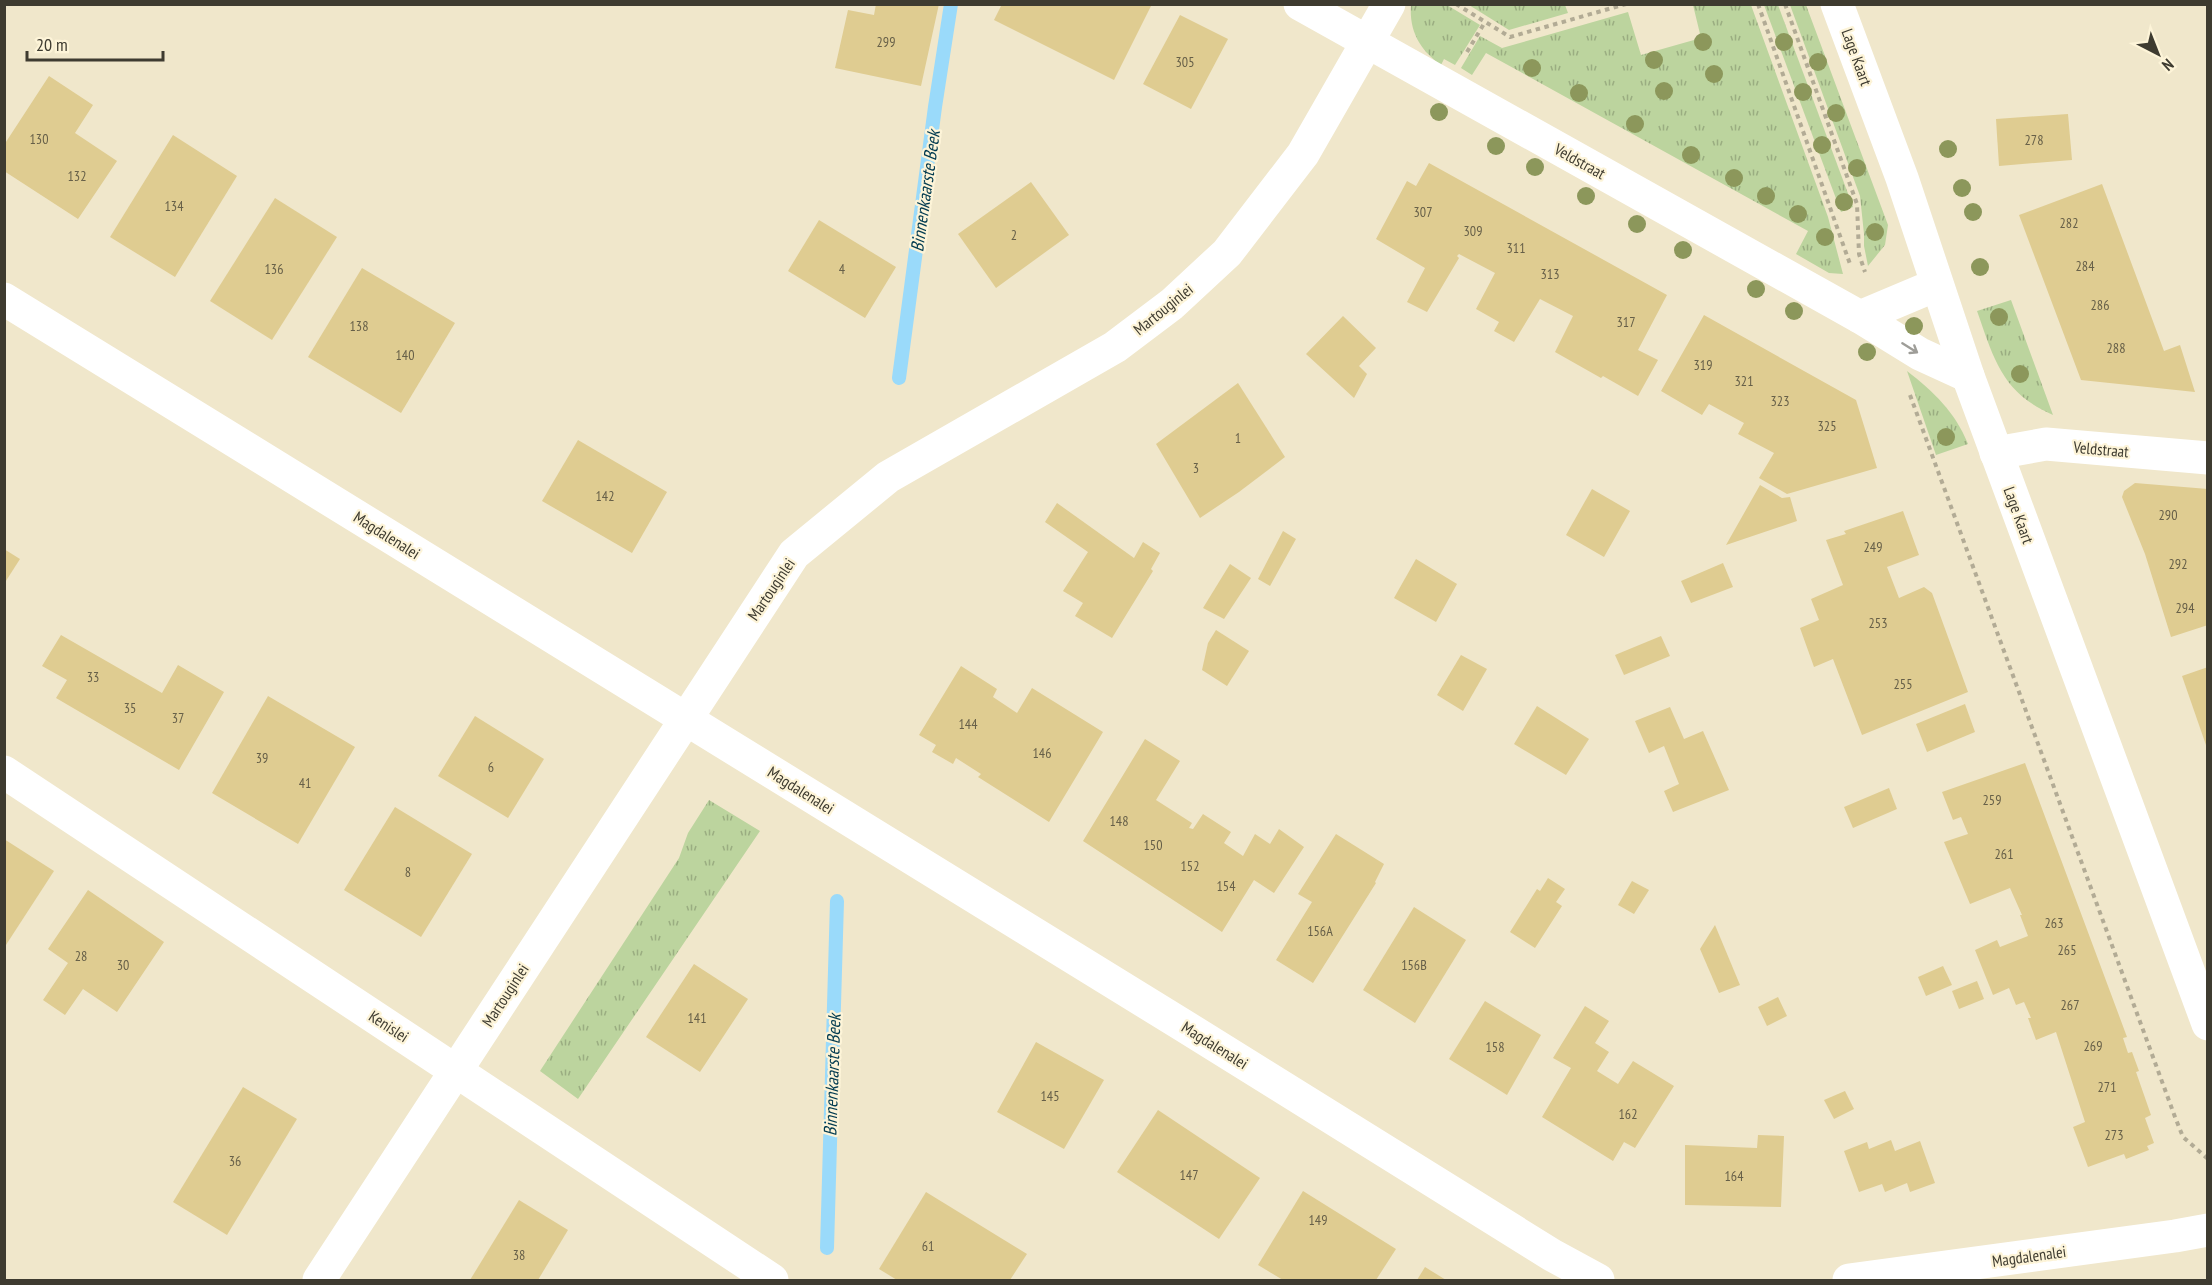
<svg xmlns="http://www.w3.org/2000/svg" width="2212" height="1285" font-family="'PT Sans Narrow',sans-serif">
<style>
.grass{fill:url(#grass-tufts)}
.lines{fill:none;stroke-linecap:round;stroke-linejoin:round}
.stream{stroke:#9adafa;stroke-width:14}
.building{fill:#dfcc91}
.path{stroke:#b2ab95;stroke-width:4;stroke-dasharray:4.5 4.5;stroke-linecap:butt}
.minor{stroke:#fff;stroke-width:33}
.tertiary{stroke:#fff;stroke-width:33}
.tree{fill:#8c975b}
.oneway{stroke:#9e9d98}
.labels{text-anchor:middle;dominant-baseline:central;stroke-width:4.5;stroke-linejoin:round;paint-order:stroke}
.number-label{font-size:14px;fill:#665f48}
.street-label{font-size:16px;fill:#3e3b30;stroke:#fdf4d8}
.water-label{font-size:18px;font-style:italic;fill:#023b50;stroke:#fdf4d8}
</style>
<defs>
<pattern id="grass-tufts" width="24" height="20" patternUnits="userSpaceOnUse" patternTransform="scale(1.5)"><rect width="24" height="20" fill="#bcd49e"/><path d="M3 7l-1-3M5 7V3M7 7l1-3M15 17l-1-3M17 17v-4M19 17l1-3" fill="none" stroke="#9aad81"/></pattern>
</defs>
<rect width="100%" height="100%" fill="#f0e7cb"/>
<g class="grass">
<path d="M1411 5H1447L1480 25 1455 65 1444 59 1441 65C1420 50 1409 31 1411 5Z"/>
<path d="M1469 5H1565L1568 13 1509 30Z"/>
<path d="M1693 5H1751L1828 217 1843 274 1829 273 1796 254 1808 231 1486 53 1472 75 1461 68 1480 36 1502 48 1628 12 1641 55 1701 38Z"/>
<path d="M1764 5H1778L1853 207 1841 212Z"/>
<path d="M1790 5H1806L1888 225 1885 245 1868 266 1864 246V234L1860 196Z"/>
<path d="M2011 300 2053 415C2002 393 1994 359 1977 311Z"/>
<path d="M1907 371C1934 392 1955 412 1968 444L1936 455Z"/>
<path d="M709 800 760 831 578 1099 540 1071 679 858 688 833Z"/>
</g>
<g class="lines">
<g class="stream">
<path d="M899 378 935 107 951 4"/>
<path d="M827 1248 837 901"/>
</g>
</g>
<g class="building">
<path d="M876 4H939L921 86 835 68 848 10 874 15Z"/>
<path d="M1002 4H1152L1114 80 994 20Z"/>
<path d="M1180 15 1228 39 1191 109 1143 84Z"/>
<path d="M49 76 93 105 75 133 117 161 78 219 4 171V145Z"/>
<path d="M2068 114 2072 160 1999 166 1996 119Z"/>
<path d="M173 135 237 176 175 277 110 237Z"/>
<path d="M1429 163 1667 295 1638 350 1658 360 1638 396 1603 376 1601 378 1555 352 1573 316 1540 299 1514 342 1494 331 1499 322 1476 309 1495 273 1459 254 1457 256 1459 258 1427 312 1407 302 1425 268 1376 239 1407 181 1416 186Z"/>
<path d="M1031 182 1069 235 996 288 958 234Z"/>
<path d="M2102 184 2164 351 2180 345 2195 392 2081 380 2019 215Z"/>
<path d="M275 198 337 237 272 340 210 301Z"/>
<path d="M819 220 896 267 865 318 788 271Z"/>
<path d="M362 268 455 323 401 413 308 357Z"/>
<path d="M1704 315 1856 400 1877 468 1787 494 1759 478 1774 453 1738 434 1744 423 1709 404 1702 415 1661 391Z"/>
<path d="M1343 316 1376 348 1359 366 1367 374 1354 398 1306 354Z"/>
<path d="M1238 383 1285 457 1239 492 1200 518 1156 444Z"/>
<path d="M578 440 667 492 632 553 542 501Z"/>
<path d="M2135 483 2208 489V625L2171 637 2145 554 2122 497 2124 491Z"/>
<path d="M1760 485 1782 498 1790 497 1797 521 1726 545Z"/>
<path d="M1592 489 1630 511 1604 557 1566 535Z"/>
<path d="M1057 503 1134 558 1143 542 1160 553 1151 569 1153 571 1112 638 1075 616 1083 603 1063 591 1088 552 1045 522Z"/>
<path d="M1903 511 1919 555 1887 567 1899 598 1924 587 1932 593 1968 692 1862 735 1833 659 1814 667 1800 628 1819 620 1811 599 1843 585 1826 540 1846 534 1844 531Z"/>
<path d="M1283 531 1296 539 1270 586 1258 579Z"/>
<path d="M4 549 20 559 4 584Z"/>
<path d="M1416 559 1457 584 1436 622 1394 598Z"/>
<path d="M1723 563 1733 587 1691 603 1681 581Z"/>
<path d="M1230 564 1251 578 1224 619 1203 608Z"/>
<path d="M1216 630 1249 651 1227 686 1202 670 1208 643Z"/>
<path d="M61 635 162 693 178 665 224 692 179 770 56 698 67 680 42 666Z"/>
<path d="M1661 636 1670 656 1624 675 1615 655Z"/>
<path d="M1461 655 1487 669 1463 711 1437 695Z"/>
<path d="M961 666 997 689 993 697 1017 713 1032 688 1103 732 1049 822 978 777 981 774 956 758 953 764 932 752 936 745 919 735Z"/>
<path d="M2208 667V748H2207L2182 676Z"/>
<path d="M268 696 355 747 298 844 212 793Z"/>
<path d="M1965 704 1975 732 1927 752 1916 724Z"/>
<path d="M1537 706 1589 739 1566 775 1514 744Z"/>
<path d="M1670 707 1684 739 1703 731 1729 790 1673 812 1664 791 1679 784 1664 746 1649 753 1635 721Z"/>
<path d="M475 716 544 759 508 818 438 776Z"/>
<path d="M1145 739 1180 761 1156 800 1192 823 1189 828 1193 829 1203 814 1231 832 1224 843 1243 856 1255 834 1270 844 1279 829 1304 847 1274 893 1254 880 1222 932 1083 841Z"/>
<path d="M2025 763 2127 1037 2123 1038 2128 1053 2132 1052 2139 1071 2136 1072 2151 1115 2145 1118 2154 1143 2147 1146 2149 1150 2126 1159 2124 1154 2088 1167 2073 1127 2085 1122 2056 1032 2036 1040 2028 1018H2031L2024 1002 2016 1005 2009 988 1993 995 1975 950 1997 940 2000 947 2028 936 2020 915H2022L2010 888 1970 904 1944 842 1968 834 1961 817 1953 820 1942 792Z"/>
<path d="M1889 788 1897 809 1853 828 1844 807Z"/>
<path d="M395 807 472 854 421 937 344 890Z"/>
<path d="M1336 834 1384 864 1375 882 1376 883 1313 983 1276 960 1312 902 1298 894Z"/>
<path d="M4 839 54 871 4 948Z"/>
<path d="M1548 878 1565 889 1556 902 1562 906 1535 948 1510 932 1537 889 1540 891Z"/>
<path d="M1632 881 1649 890 1634 914 1618 905Z"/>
<path d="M88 890 164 942 117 1012 83 989 65 1015 43 1000 68 963 48 949Z"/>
<path d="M1414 907 1466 940 1415 1023 1363 990Z"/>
<path d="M1715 925 1740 985 1719 993 1700 949Z"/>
<path d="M694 964 748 999 700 1072 646 1037Z"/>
<path d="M1943 966 1952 985 1926 996 1918 977Z"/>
<path d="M1977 981 1984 999 1959 1009 1952 991Z"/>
<path d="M1778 997 1787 1016 1767 1026 1758 1007Z"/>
<path d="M1485 1001 1541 1035 1507 1095 1449 1059Z"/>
<path d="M1585 1006 1609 1021 1595 1043 1609 1052 1597 1071 1618 1084 1633 1061 1674 1086 1635 1148 1624 1142 1613 1161 1542 1117 1571 1068 1553 1058Z"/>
<path d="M1036 1042 1104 1080 1064 1149 997 1112Z"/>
<path d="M243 1087 297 1119 227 1235 173 1202Z"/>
<path d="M1845 1091 1854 1109 1834 1119 1824 1100Z"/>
<path d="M1158 1110 1260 1178 1219 1239 1117 1172Z"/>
<path d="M1758 1135 1784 1136 1781 1207 1685 1205V1145L1757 1148Z"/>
<path d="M1891 1140 1895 1151 1920 1141 1935 1183 1910 1192 1907 1183 1885 1192 1882 1184 1859 1192 1844 1151 1867 1142 1869 1149Z"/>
<path d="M1303 1191 1396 1249 1376 1280H1283L1258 1265Z"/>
<path d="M926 1192 1027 1254 1010 1280H897L879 1269Z"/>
<path d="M519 1200 568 1230 538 1280H470Z"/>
<path d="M1425 1267 1446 1280H1417Z"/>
</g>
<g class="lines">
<g class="path">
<path d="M1456 4 1510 37 1626 4"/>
<path d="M1758 4 1850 264"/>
<path d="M1785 4 1857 204 1859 254 1865 272"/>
<path d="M1467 52 1485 22"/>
<path d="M1910 395 2175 1117 2183 1137 2208 1159"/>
</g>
<g class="minor">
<path d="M1300 4 1860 317 1920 354 1968 376"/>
<path d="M4 299 1181 1024 1552 1255 1598 1280"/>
<path d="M1860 317 1936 285"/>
<path d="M1996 453 2046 444 2208 458"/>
<path d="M4 772 772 1280"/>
<path d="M319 1280 794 554 888 477 1115 347 1172 304 1227 253 1303 154 1389 4"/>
<path d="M1849 1280 2175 1236 2208 1230"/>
</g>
<path class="tertiary" d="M1837 4 1902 178 1968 376 2208 1024"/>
</g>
<g class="tree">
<circle cx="1703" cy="42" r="9"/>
<circle cx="1784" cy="42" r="9"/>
<circle cx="1654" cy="60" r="9"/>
<circle cx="1818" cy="62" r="9"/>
<circle cx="1532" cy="68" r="9"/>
<circle cx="1714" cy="74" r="9"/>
<circle cx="1664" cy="91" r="9"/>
<circle cx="1803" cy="92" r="9"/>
<circle cx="1579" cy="93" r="9"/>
<circle cx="1439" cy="112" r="9"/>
<circle cx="1836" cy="113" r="9"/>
<circle cx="1635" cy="124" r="9"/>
<circle cx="1822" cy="145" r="9"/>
<circle cx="1496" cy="146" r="9"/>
<circle cx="1948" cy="149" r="9"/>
<circle cx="1691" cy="155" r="9"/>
<circle cx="1535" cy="167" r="9"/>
<circle cx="1857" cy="168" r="9"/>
<circle cx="1734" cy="178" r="9"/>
<circle cx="1962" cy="188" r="9"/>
<circle cx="1586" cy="196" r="9"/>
<circle cx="1766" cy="196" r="9"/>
<circle cx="1844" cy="202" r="9"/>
<circle cx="1973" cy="212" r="9"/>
<circle cx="1798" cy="214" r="9"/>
<circle cx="1637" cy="224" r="9"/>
<circle cx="1875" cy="232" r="9"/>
<circle cx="1825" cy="237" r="9"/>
<circle cx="1683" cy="250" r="9"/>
<circle cx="1980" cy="267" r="9"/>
<circle cx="1756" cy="289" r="9"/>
<circle cx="1794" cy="311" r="9"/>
<circle cx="1999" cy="317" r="9"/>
<circle cx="1914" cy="326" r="9"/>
<circle cx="1867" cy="352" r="9"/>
<circle cx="2020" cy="374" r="9"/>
<circle cx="1946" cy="437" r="9"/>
</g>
<defs><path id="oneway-shaft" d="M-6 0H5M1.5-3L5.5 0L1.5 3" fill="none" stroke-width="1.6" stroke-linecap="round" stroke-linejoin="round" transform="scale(1.5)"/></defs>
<use class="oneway" href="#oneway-shaft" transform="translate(1910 348) rotate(32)"/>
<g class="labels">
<g class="number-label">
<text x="886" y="42">299</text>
<text x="1185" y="62">305</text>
<text x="39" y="139">130</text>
<text x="2034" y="140">278</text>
<text x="77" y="176">132</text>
<text x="174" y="206">134</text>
<text x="1423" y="212">307</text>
<text x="2069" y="223">282</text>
<text x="1473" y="231">309</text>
<text x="1014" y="235">2</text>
<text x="1516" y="248">311</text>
<text x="2085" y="266">284</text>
<text x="274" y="269">136</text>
<text x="842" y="269">4</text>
<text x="1550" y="274">313</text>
<text x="2100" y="305">286</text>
<text x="1626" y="322">317</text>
<text x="359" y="326">138</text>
<text x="2116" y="348">288</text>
<text x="405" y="355">140</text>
<text x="1703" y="365">319</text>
<text x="1744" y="381">321</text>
<text x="1780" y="401">323</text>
<text x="1827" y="426">325</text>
<text x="1238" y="438">1</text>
<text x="1196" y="468">3</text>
<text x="605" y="496">142</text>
<text x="2168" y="515">290</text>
<text x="1873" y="547">249</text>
<text x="2178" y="564">292</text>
<text x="2185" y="608">294</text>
<text x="1878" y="623">253</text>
<text x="93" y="677">33</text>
<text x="1903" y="684">255</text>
<text x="130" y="708">35</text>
<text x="178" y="718">37</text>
<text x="968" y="724">144</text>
<text x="1042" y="753">146</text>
<text x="262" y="758">39</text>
<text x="491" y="767">6</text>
<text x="305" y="783">41</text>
<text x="1992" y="800">259</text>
<text x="1119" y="821">148</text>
<text x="1153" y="845">150</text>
<text x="2004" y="854">261</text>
<text x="1190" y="866">152</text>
<text x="408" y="872">8</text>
<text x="1226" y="886">154</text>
<text x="2054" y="923">263</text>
<text x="1320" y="931">156A</text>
<text x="2067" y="950">265</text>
<text x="81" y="956">28</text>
<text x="123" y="965">30</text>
<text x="1414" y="965">156B</text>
<text x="2070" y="1005">267</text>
<text x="697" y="1018">141</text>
<text x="2093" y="1046">269</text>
<text x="1495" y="1047">158</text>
<text x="2107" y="1087">271</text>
<text x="1050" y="1096">145</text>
<text x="1628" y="1114">162</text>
<text x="2114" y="1135">273</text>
<text x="235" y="1161">36</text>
<text x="1189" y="1175">147</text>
<text x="1734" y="1176">164</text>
<text x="1318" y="1220">149</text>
<text x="928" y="1246">61</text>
<text x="519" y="1255">38</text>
</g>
<g class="street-label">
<text transform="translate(1857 57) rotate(70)">Lage Kaart</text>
<text transform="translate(1580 161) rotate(29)">Veldstraat</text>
<text transform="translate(1163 309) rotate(-39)">Martouginlei</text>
<text transform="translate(2101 449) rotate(5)">Veldstraat</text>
<text transform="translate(2019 515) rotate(70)">Lage Kaart</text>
<text transform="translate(387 535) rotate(32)">Magdalenalei</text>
<text transform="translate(771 589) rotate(-56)">Martouginlei</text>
<text transform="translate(801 790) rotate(32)">Magdalenalei</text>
<text transform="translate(505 995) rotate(-57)">Martouginlei</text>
<text transform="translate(389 1026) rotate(33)">Kenislei</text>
<text transform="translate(1215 1045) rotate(32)">Magdalenalei</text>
<text transform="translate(2029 1256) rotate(-8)">Magdalenalei</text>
</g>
<g class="water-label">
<text transform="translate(925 191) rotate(-82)">Binnenkaarste Beek</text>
<text transform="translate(832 1075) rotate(-88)">Binnenkaarste Beek</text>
</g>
</g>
<rect width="2212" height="1285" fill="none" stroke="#3e3b30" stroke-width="12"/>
<g transform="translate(2158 54) rotate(138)" stroke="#fdf4d8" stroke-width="4.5" paint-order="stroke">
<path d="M0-4.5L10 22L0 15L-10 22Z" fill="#3e3b30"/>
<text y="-9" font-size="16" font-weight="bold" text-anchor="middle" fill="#3e3b30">N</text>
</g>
<path d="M27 51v9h136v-9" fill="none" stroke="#3e3b30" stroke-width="3"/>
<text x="36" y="51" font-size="18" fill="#3e3b30" stroke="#fdf4d8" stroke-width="4.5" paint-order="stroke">20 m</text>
</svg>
